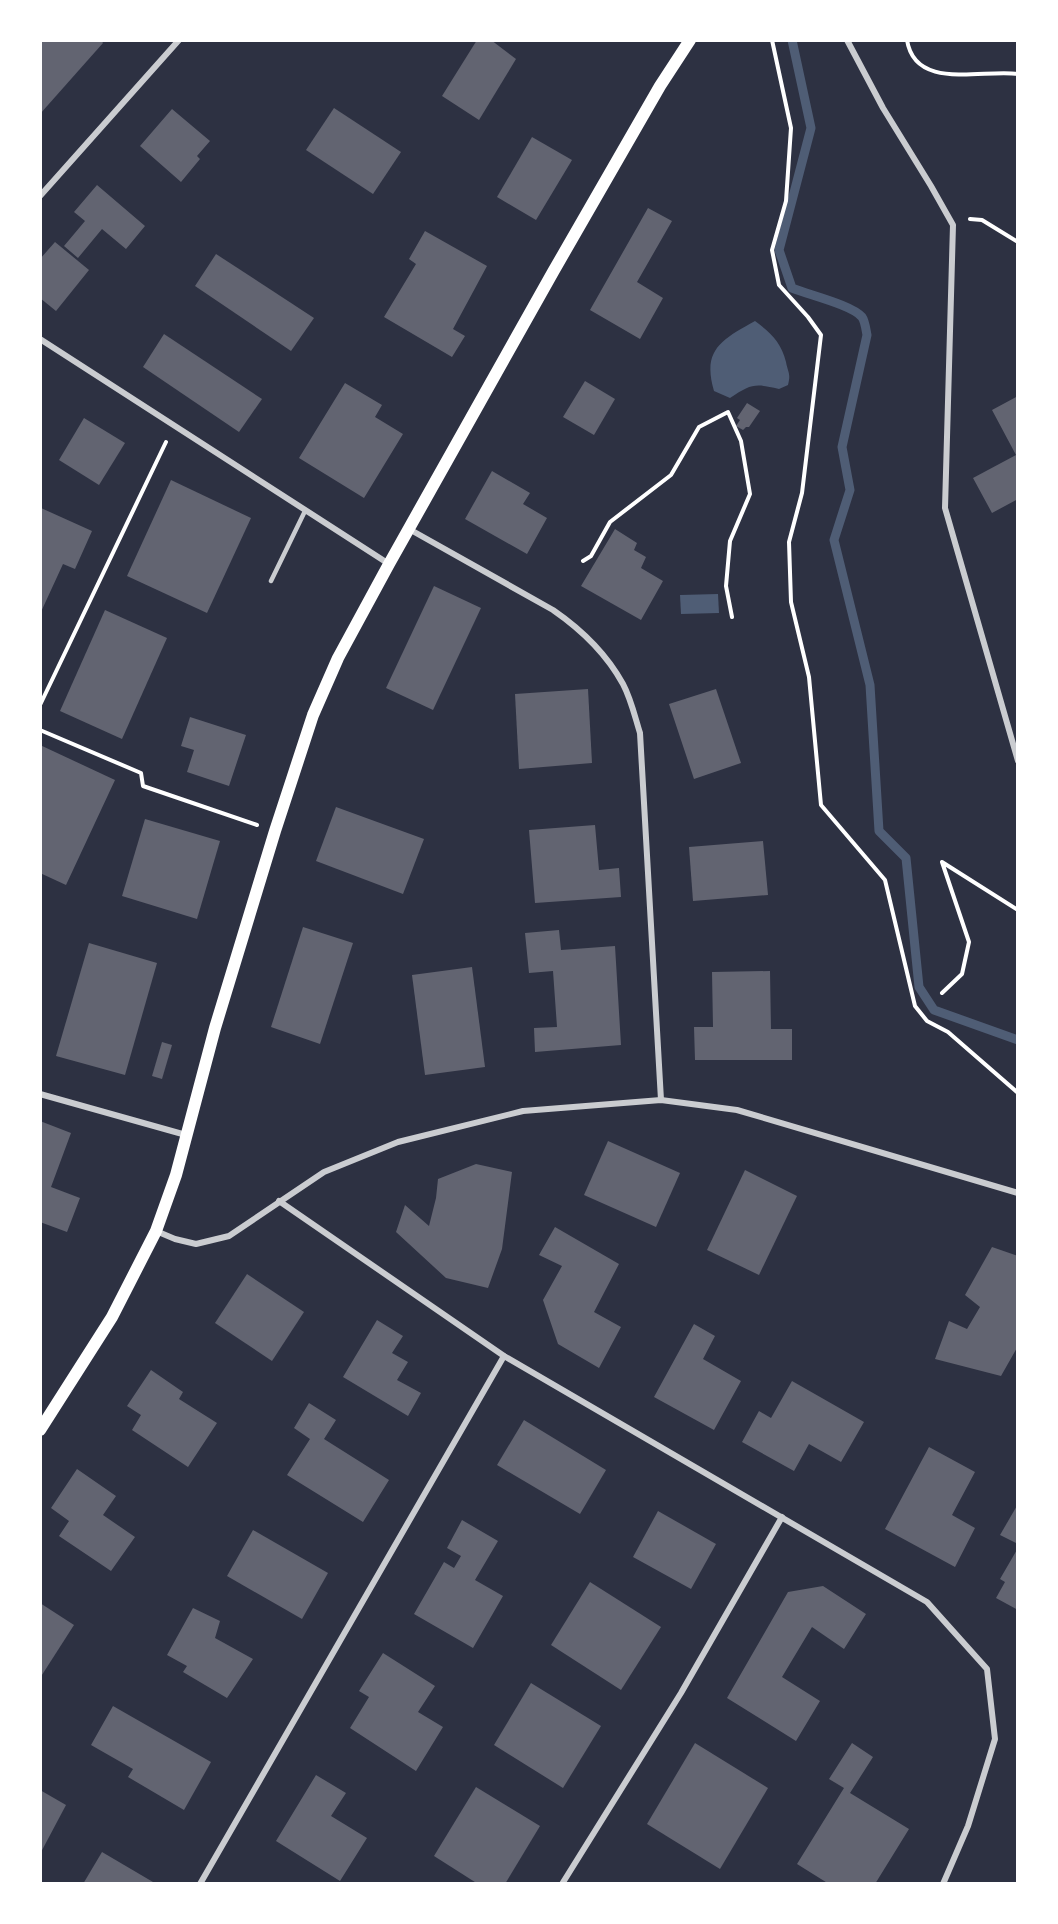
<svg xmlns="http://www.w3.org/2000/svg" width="1058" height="1924" font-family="Jost,sans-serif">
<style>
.water{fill:#4f5d75}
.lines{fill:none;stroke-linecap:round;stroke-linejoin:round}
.stream{stroke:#4f5d75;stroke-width:9}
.building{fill:#626471}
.path{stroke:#fff;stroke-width:4}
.service{stroke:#caccd0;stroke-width:4.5}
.minor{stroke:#caccd0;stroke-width:6}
.secondary{stroke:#fff;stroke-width:12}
</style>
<rect width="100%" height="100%" fill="#2d3142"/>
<g class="water">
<path d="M755 321C771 333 781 342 786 362 788 373 791 373 788 385L779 389C755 383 751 384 730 398L714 391C702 350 721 340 755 321Z"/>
<path d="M718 594 719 613 681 614 680 595Z"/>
</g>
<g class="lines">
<path class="stream" d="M792 40 811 128 779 250 792 288C809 295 852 305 862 317 865 321 866 330 867 335L842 447 850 490 834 540 870 685 879 831 906 858 919 987 934 1010 1018 1040"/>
</g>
<g class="building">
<path d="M40 40H101L103 43 40 114Z"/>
<path d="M477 40H491L516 59 479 120 442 96Z"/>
<path d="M334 108 401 152 373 194 306 150Z"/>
<path d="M172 109 210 141 197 156 200 159 181 182 140 146Z"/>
<path d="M532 137 572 160 536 220 497 197Z"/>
<path d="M97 185 145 226 126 249 102 229 78 258 64 246 85 221 74 212Z"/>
<path d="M648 208 672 221 637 282 663 298 640 339 590 310Z"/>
<path d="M425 231 487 266 453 329 465 336 452 357 384 317 416 264 409 259Z"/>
<path d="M55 242 89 270 56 311 40 298V259Z"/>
<path d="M216 254 314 318 291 351 195 286Z"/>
<path d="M164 334 262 399 239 432 143 367Z"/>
<path d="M585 381 615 399 594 435 563 417Z"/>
<path d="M345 383 382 405 375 417 403 434 364 498 299 458Z"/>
<path d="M1018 396V499L992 513 973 478 1016 455 992 410Z"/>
<path d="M747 403 760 411 749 427H746L743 430 736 426 740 420 737 418Z"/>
<path d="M84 418 125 443 99 485 59 460Z"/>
<path d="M492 471 530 493 523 504 547 518 527 554 465 519Z"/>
<path d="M171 480 251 518 207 613 127 576Z"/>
<path d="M41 508 92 531 75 569 63 564 40 614Z"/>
<path d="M615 529 637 543 634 550 646 557 641 568 663 581 641 620 581 586Z"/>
<path d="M434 586 481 608 433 710 386 688Z"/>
<path d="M105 610 167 638 122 739 60 711Z"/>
<path d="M588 689 592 763 519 769 515 694Z"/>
<path d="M716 689 741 763 694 779 669 704Z"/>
<path d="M190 717 246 735 229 786 187 772 194 750 181 746Z"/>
<path d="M40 745 115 780 66 885 40 873Z"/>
<path d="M336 807 424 839 403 894 316 861Z"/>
<path d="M145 819 220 841 197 919 122 896Z"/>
<path d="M595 825 599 870 619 868 621 897 535 903 529 830Z"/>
<path d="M763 841 768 895 693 901 689 847Z"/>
<path d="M303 927 353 943 320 1044 271 1027Z"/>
<path d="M559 930 561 950 615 946 621 1045 535 1052 534 1028 557 1027 553 971 529 973 525 933Z"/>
<path d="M89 943 157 963 125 1075 56 1056Z"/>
<path d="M472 967 485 1067 425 1075 412 975Z"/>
<path d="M770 971 771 1029H792V1060H695L694 1027H713L712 972Z"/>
<path d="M162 1042 172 1045 162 1079 152 1076Z"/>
<path d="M40 1121 71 1133 51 1187 80 1198 67 1232 40 1222Z"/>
<path d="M608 1141 680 1173 656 1227 584 1195Z"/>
<path d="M476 1164 512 1172 502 1249 488 1288 446 1278 396 1232 405 1205 429 1226 436 1198 438 1179Z"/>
<path d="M745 1170 797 1196 759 1275 707 1250Z"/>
<path d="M555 1227 619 1264 594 1312 621 1327 599 1368 558 1344 543 1300 562 1266 539 1255Z"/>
<path d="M992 1247 1018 1256V1346L1001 1376 935 1359 949 1321 967 1329 980 1307 965 1295Z"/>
<path d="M247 1274 304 1312 272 1361 215 1323Z"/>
<path d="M377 1320 403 1336 392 1353 408 1362 397 1380 421 1393 408 1416 343 1377Z"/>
<path d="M694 1324 715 1336 703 1359 741 1381 714 1430 654 1397Z"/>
<path d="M151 1370 183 1392 179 1399 217 1423 188 1467 132 1430 141 1415 127 1406Z"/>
<path d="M792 1381 864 1422 841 1462 809 1444 794 1471 742 1442 759 1411 771 1418Z"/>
<path d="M309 1403 336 1420 324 1439 389 1480 363 1522 287 1475 310 1439 294 1428Z"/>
<path d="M524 1420 606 1470 580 1514 497 1465Z"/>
<path d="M929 1447 975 1472 952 1515 975 1528 955 1567 885 1529Z"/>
<path d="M77 1469 116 1496 103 1515 135 1537 111 1571 59 1536 69 1521 51 1508Z"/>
<path d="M1018 1504V1544L1000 1535Z"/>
<path d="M658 1511 716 1544 691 1589 633 1557Z"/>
<path d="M462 1520 498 1541 475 1580 503 1596 473 1648 414 1614 444 1562 454 1568 461 1556 447 1548Z"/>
<path d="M253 1530 328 1573 302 1619 227 1576Z"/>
<path d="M1018 1548V1610L996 1598 1005 1582 1000 1579Z"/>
<path d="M590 1582 661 1627 621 1690 551 1645Z"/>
<path d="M823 1586 866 1614 844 1649 812 1627 782 1677 820 1701 796 1741 727 1698 788 1592Z"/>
<path d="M40 1603 74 1625 40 1678Z"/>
<path d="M193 1608 220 1621 215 1638 253 1659 227 1698 183 1672 187 1666 167 1655Z"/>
<path d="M383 1653 435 1686 418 1712 443 1727 416 1771 350 1728 369 1697 359 1691Z"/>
<path d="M531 1683 601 1726 563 1788 494 1745Z"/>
<path d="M113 1706 211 1762 184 1810 128 1777 133 1769 91 1745Z"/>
<path d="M695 1743 768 1788 720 1869 647 1824Z"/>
<path d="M852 1743 873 1757 850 1793 909 1829 875 1884H829L797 1864 844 1788 829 1779Z"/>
<path d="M316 1775 346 1793 331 1816 367 1838 340 1881 276 1841Z"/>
<path d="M476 1787 540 1826 505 1884H478L434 1856Z"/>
<path d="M40 1790 66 1805 40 1854Z"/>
<path d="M102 1852 153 1882 152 1884H83Z"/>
</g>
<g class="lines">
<g class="path">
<path d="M772 40 791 128 786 201 772 250 779 285 808 317 821 335 802 493 789 542 791 602 809 677 821 805 885 880 915 1006 927 1021 948 1032 1018 1093"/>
<path d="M907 40C915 91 982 69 1018 74"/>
<path d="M970 219 982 220 1018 242"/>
<path d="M583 561 591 556 610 522 671 475 699 427 728 412 741 441 750 494 730 541 726 586 732 617"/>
<path d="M40 705 166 442"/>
<path d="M40 730 141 773 143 786 257 825"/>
<path d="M942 993 962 974 969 942 942 862 1018 910"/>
</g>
<path class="service" d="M271 581 305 511"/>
<g class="minor">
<path d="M847 40 883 108 931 186 953 225 945 508 1018 761"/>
<path d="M40 196 179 40"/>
<path d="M40 339 389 564"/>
<path d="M409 529 553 610C582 630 606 653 623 684 631 699 635 717 640 733L661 1100"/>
<path d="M40 1094 186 1135"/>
<path d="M279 1201 504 1356 927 1602 987 1669 995 1739 968 1826 943 1884"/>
<path d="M156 1231 175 1239 196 1244 229 1236 324 1172 398 1142 523 1111 661 1100 737 1110 1018 1193"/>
<path d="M200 1884 504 1356"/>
<path d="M562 1884 681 1693 782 1517"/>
</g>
<path class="secondary" d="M40 1430 112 1317 156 1231 176 1175 215 1028 275 831 313 715 338 658 389 564 553 272 660 86 690 40"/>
</g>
<rect width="1058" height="1924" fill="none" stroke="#ffffff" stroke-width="84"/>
</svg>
